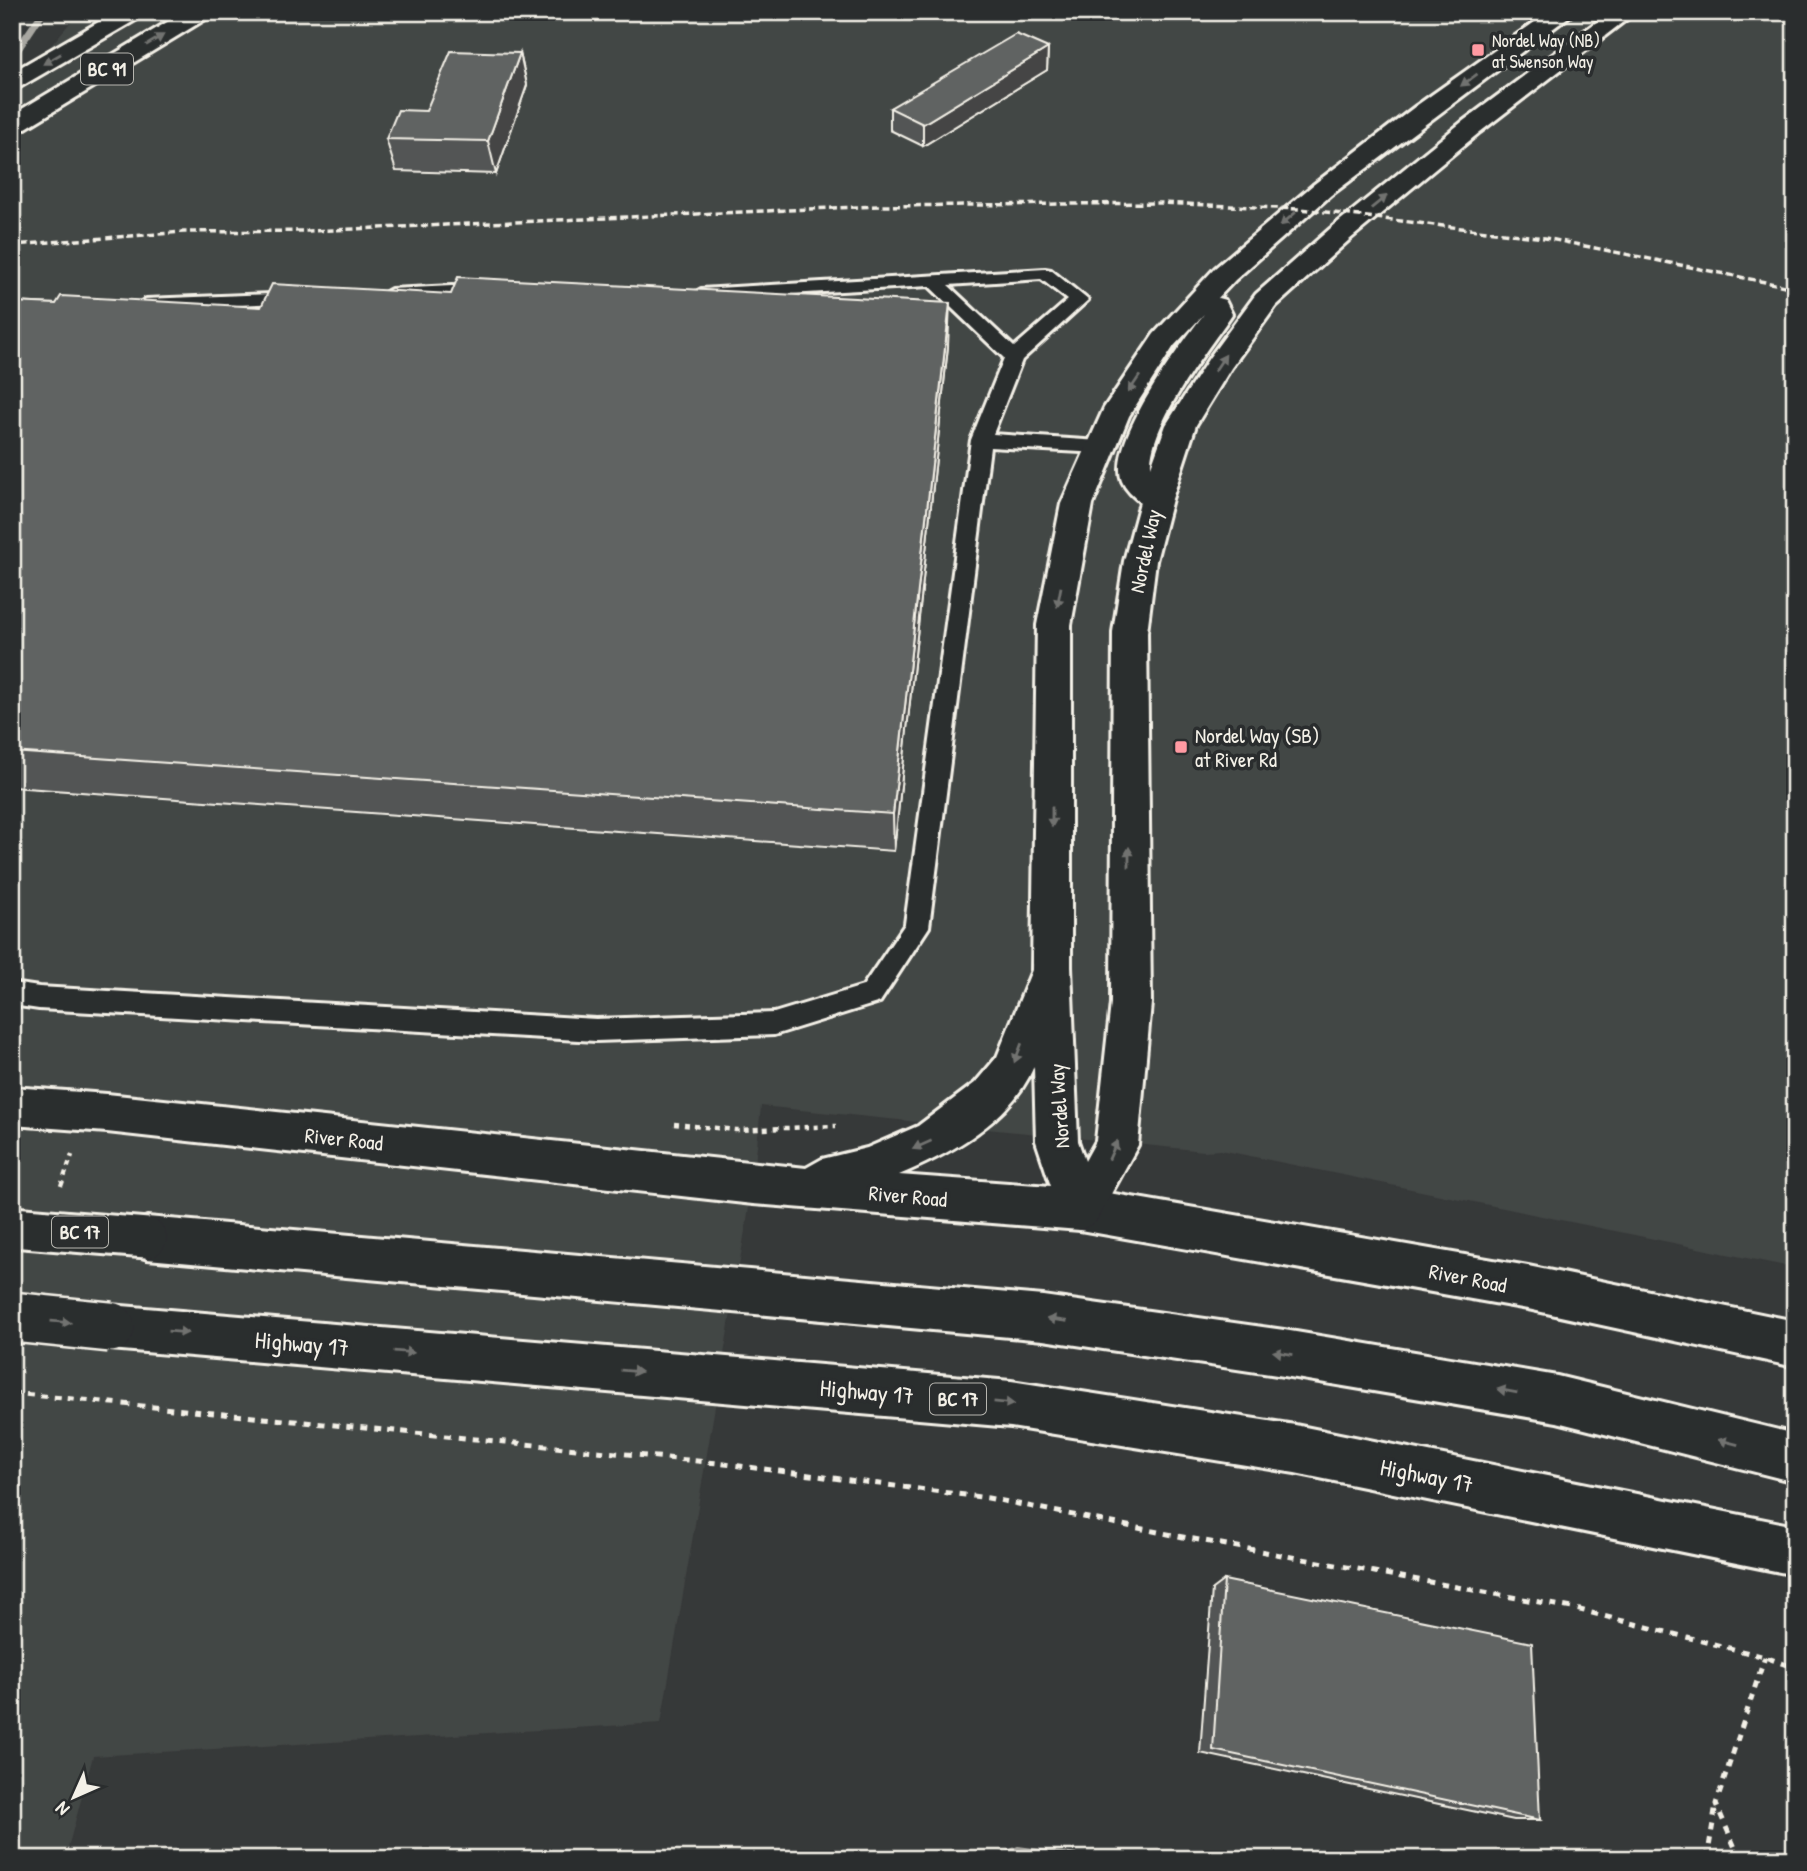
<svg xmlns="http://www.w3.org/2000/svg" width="1807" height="1871" font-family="'Patrick Hand',sans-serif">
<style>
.built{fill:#434645}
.water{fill:#757572;stroke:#a8a7a1;stroke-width:2}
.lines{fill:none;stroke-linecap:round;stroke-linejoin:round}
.stream{fill:#a8a7a1;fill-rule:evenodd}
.lane-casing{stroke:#f4f1e8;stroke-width:6}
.street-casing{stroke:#f4f1e8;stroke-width:6}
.secondary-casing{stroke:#f4f1e8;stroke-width:6}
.highway-casing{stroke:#f4f1e8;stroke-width:6}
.path-far1{stroke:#f4f1e8;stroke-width:4.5;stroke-dasharray:5 5;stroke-linecap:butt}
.path{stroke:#f4f1e8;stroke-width:5;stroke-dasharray:7 7;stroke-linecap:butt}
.lane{fill:#2a2d2e;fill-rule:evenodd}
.street{fill:#2a2d2e;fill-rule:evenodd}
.secondary{fill:#2a2d2e;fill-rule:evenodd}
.highway{fill:#2a2d2e;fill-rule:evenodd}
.rail{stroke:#f4f1e8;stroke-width:3.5;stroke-dasharray:7 3.5;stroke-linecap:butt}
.highway-bridge-far1-casing{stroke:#f4f1e8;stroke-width:45;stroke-linecap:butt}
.highway-bridge-casing{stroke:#f4f1e8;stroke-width:54;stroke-linecap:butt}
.highway-bridge-far1{stroke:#2a2d2e;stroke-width:39}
.highway-bridge{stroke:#2a2d2e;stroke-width:49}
.wall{fill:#535554;stroke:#f4f1e8;stroke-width:2}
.shaded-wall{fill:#444545;stroke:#f4f1e8;stroke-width:2}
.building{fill:#616362;stroke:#f4f1e8;stroke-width:2}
.oneway{fill:#71726f}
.poi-dot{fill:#ff9aa2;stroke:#2a2d2e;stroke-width:2.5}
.labels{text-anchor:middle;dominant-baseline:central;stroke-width:7;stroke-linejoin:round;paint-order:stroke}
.far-poi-label{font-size:18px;fill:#f4f1e8;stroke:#2a2d2e;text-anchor:start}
.shield{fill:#2a2d2e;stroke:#b7b6b0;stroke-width:2}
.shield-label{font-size:19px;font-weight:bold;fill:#f4f1e8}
.street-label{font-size:21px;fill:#f4f1e8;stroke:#2a2d2e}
.poi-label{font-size:21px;fill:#f4f1e8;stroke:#2a2d2e;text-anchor:start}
.near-street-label{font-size:24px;fill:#f4f1e8;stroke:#2a2d2e}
</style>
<rect width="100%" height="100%" fill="#363939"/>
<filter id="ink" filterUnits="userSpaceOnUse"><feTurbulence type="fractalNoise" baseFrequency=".0143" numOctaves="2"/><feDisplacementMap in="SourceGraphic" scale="14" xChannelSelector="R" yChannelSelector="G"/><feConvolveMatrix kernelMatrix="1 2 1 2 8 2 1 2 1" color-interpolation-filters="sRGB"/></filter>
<g filter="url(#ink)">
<path class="built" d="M79 12H1795V1268L1221 1150 1204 1151 761 1106 753 1184 661 1723 93 1756 65 1859H12V92Z"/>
<path class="water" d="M1018 1847 1108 1859H988Z"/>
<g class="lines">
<path class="stream" d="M39 12H47L15 60 12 61V51Z"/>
<defs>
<g id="lane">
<path d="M1045 269 1051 270 1088 300 1022 360 993 434 1100 441 1107 442 1110 447 1107 452 1100 453 990 447 929 927 880 1002 774 1035 596 1041 39 1009 12 1005V983L39 987 596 1019 774 1013 863 986 905 924 971 440 1004 358 929 286 701 299 692 294 701 289ZM1041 279 1068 300 1014 347 948 285Z"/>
<path d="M452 286 484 289 493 294 484 299 452 296 391 299 382 294 391 289Z"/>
<path d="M298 293 304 294 307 298 304 302 146 309 137 304 146 299Z"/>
</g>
<path id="street" d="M1080 1188 1528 1266 1795 1321V1367L1528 1309 1080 1230 1065 1223 1058 1209 1065 1195Z"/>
<path id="secondary" d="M1549 12H1575L1331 195 1235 280 1218 298 1225 300 1232 314C1207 351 1150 422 1151 467L1166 425 1209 358 1256 294 1331 228 1462 122 1610 12H1636L1480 132 1349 240 1276 306 1231 368 1196 425 1172 499 1156 561 1147 632 1151 1003 1138 1145 1095 1223 1080 1230 753 1204 107 1132 12 1125V1087L107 1094 806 1168 822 1159 867 1148 918 1126 975 1083 997 1057 1032 970 1037 625 1061 504 1104 408 1154 334 1215 268 1313 185 1416 106ZM1204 314C1180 346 1107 442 1122 481 1126 490 1133 496 1140 502L1124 561 1113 632 1111 1003 1096 1141 1085 1161 1078 1141 1071 967V625L1093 504 1129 416 1174 346ZM1034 1066 1036 1141 1051 1186 899 1175C951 1153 1011 1121 1034 1066Z"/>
<g id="highway">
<path d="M116 12H144L141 17 20 87 12 89V72Z"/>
<path d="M184 12H212L209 17 21 131 12 133V115Z"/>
<path d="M147 1217 1043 1296 1284 1330 1557 1376 1795 1434V1482L1557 1422 1284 1376 1043 1340 147 1259 132 1253 125 1238 132 1223Z"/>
<path d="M110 1305 1011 1381 1295 1425 1795 1526V1575L1295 1473 1011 1427 110 1349 94 1343 87 1327 94 1311Z"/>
</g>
</defs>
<use href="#lane" class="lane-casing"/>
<use href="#street" class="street-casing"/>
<use href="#secondary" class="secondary-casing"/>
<use href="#highway" class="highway-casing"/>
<g class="path-far1">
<path d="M674 1124 736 1130 836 1126"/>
<path d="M61 1186 72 1155"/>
</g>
<g class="path">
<path d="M12 1393 717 1463 988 1498 1188 1538 1572 1608 1765 1657 1795 1668"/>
<path d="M1707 1859 1716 1805"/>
<path d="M1740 1859 1716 1804 1765 1657"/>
</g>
<use href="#lane" class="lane"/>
<use href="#street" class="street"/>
<use href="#secondary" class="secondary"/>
<use href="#highway" class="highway"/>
<path class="rail" d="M12 245 184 232 309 231 879 206 1162 203 1300 209 1545 238 1795 288"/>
<defs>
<path id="highway-bridge-far1" d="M12 1227 147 1238"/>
<path id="highway-bridge" d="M12 1317 110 1327"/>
</defs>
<use href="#highway-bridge-far1" class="highway-bridge-far1-casing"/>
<use href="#highway-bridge" class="highway-bridge-casing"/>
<use href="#highway-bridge-far1" class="highway-bridge-far1"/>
<use href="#highway-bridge" class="highway-bridge"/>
</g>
<g class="wall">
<path d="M1048 48 1047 70 923 146 890 130V108Z"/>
<path d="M520 53 527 85 496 174 396 171 386 139 426 111Z"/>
<path d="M12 302 56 304 261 307 948 346 894 851 12 787Z"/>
<path d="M1224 1580 1540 1820H1514L1200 1753 1212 1589Z"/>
</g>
<g class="shaded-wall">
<path d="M1048 48 1047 70 923 146V124Z"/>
<path d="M520 53 527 85 496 174 488 141Z"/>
<path d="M950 303 948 346 894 851 893 814Z"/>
</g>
<g class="building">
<path d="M1016 34 1048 48 923 124 890 108Z"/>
<path d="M451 51 520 53 488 141 386 139 398 110 426 111Z"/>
<path d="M458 277 950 303 893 814 12 752V302L56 304 61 296 261 307 272 284 451 294Z"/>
<path d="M1224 1580 1532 1643 1540 1820 1213 1750Z"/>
</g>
<defs><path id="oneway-solid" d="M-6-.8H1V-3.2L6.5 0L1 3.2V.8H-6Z" transform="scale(1.75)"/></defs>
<g class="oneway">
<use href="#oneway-solid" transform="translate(155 40) rotate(-31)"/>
<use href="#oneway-solid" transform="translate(52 59) rotate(150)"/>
<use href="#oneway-solid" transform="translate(1469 80) rotate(144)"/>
<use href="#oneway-solid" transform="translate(1379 202) rotate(-39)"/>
<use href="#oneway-solid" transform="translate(1288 219) rotate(139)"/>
<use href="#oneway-solid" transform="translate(1220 363) rotate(-56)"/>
<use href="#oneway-solid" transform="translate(1134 384) rotate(124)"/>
<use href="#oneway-solid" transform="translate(1059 597) rotate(101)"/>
<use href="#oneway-solid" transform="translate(1052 817) rotate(90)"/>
<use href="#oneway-solid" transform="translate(1129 857) rotate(-90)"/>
<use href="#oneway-solid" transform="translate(1018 1053) rotate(111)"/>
<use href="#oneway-solid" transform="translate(922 1145) rotate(156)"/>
<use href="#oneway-solid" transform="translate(1113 1150) rotate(-66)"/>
<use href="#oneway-solid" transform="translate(1057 1320) rotate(-172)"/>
<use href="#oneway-solid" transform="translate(61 1322) rotate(5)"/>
<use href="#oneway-solid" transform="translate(178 1332) rotate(5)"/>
<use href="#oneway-solid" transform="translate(404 1352) rotate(5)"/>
<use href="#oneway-solid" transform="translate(1283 1353) rotate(-171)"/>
<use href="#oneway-solid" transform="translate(631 1371) rotate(5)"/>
<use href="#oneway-solid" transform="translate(1507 1391) rotate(-170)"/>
<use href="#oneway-solid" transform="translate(1004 1403) rotate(6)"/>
<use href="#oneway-solid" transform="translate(1728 1442) rotate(-166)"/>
</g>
</g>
<g class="poi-dot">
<rect x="1471" y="43" width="14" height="14" rx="3.5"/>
<rect x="1174" y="740" width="14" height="14" rx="3.5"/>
</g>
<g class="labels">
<g class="far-poi-label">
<text x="1492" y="40">Nordel Way (NB)<tspan x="1492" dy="21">at Swenson Way</tspan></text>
</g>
<g class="shield">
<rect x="81" y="53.5" width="52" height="31" rx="5"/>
<rect x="52" y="1216.5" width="56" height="31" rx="5"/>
<rect x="930" y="1383.5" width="56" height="31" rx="5"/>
</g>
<g class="shield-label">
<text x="107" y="69">BC 91</text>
<text x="80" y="1232">BC 17</text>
<text x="958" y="1399">BC 17</text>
</g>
<g class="street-label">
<text transform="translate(1145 551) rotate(-78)">Nordel Way</text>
<text transform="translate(1059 1106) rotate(-94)">Nordel Way</text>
<text transform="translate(344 1139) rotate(6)">River Road</text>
<text transform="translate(908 1196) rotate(5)">River Road</text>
<text transform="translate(1468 1278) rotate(11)">River Road</text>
</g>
<g class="poi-label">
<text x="1195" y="735">Nordel Way (SB)<tspan x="1195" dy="24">at River Rd</tspan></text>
</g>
<g class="near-street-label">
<text transform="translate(302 1343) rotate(5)">Highway 17</text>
<text transform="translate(867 1391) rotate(5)">Highway 17</text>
<text transform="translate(1427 1475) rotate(11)">Highway 17</text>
</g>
</g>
<rect width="1807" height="1871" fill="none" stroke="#2a2d2e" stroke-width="42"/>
<rect x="21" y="21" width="1765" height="1829" fill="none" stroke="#f4f1e8" stroke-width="2.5" filter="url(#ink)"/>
<g transform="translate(74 1797) rotate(225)" stroke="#2a2d2e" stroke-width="5" paint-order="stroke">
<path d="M0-5L12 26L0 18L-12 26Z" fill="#f4f1e8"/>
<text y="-10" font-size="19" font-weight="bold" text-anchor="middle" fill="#f4f1e8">N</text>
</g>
</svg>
